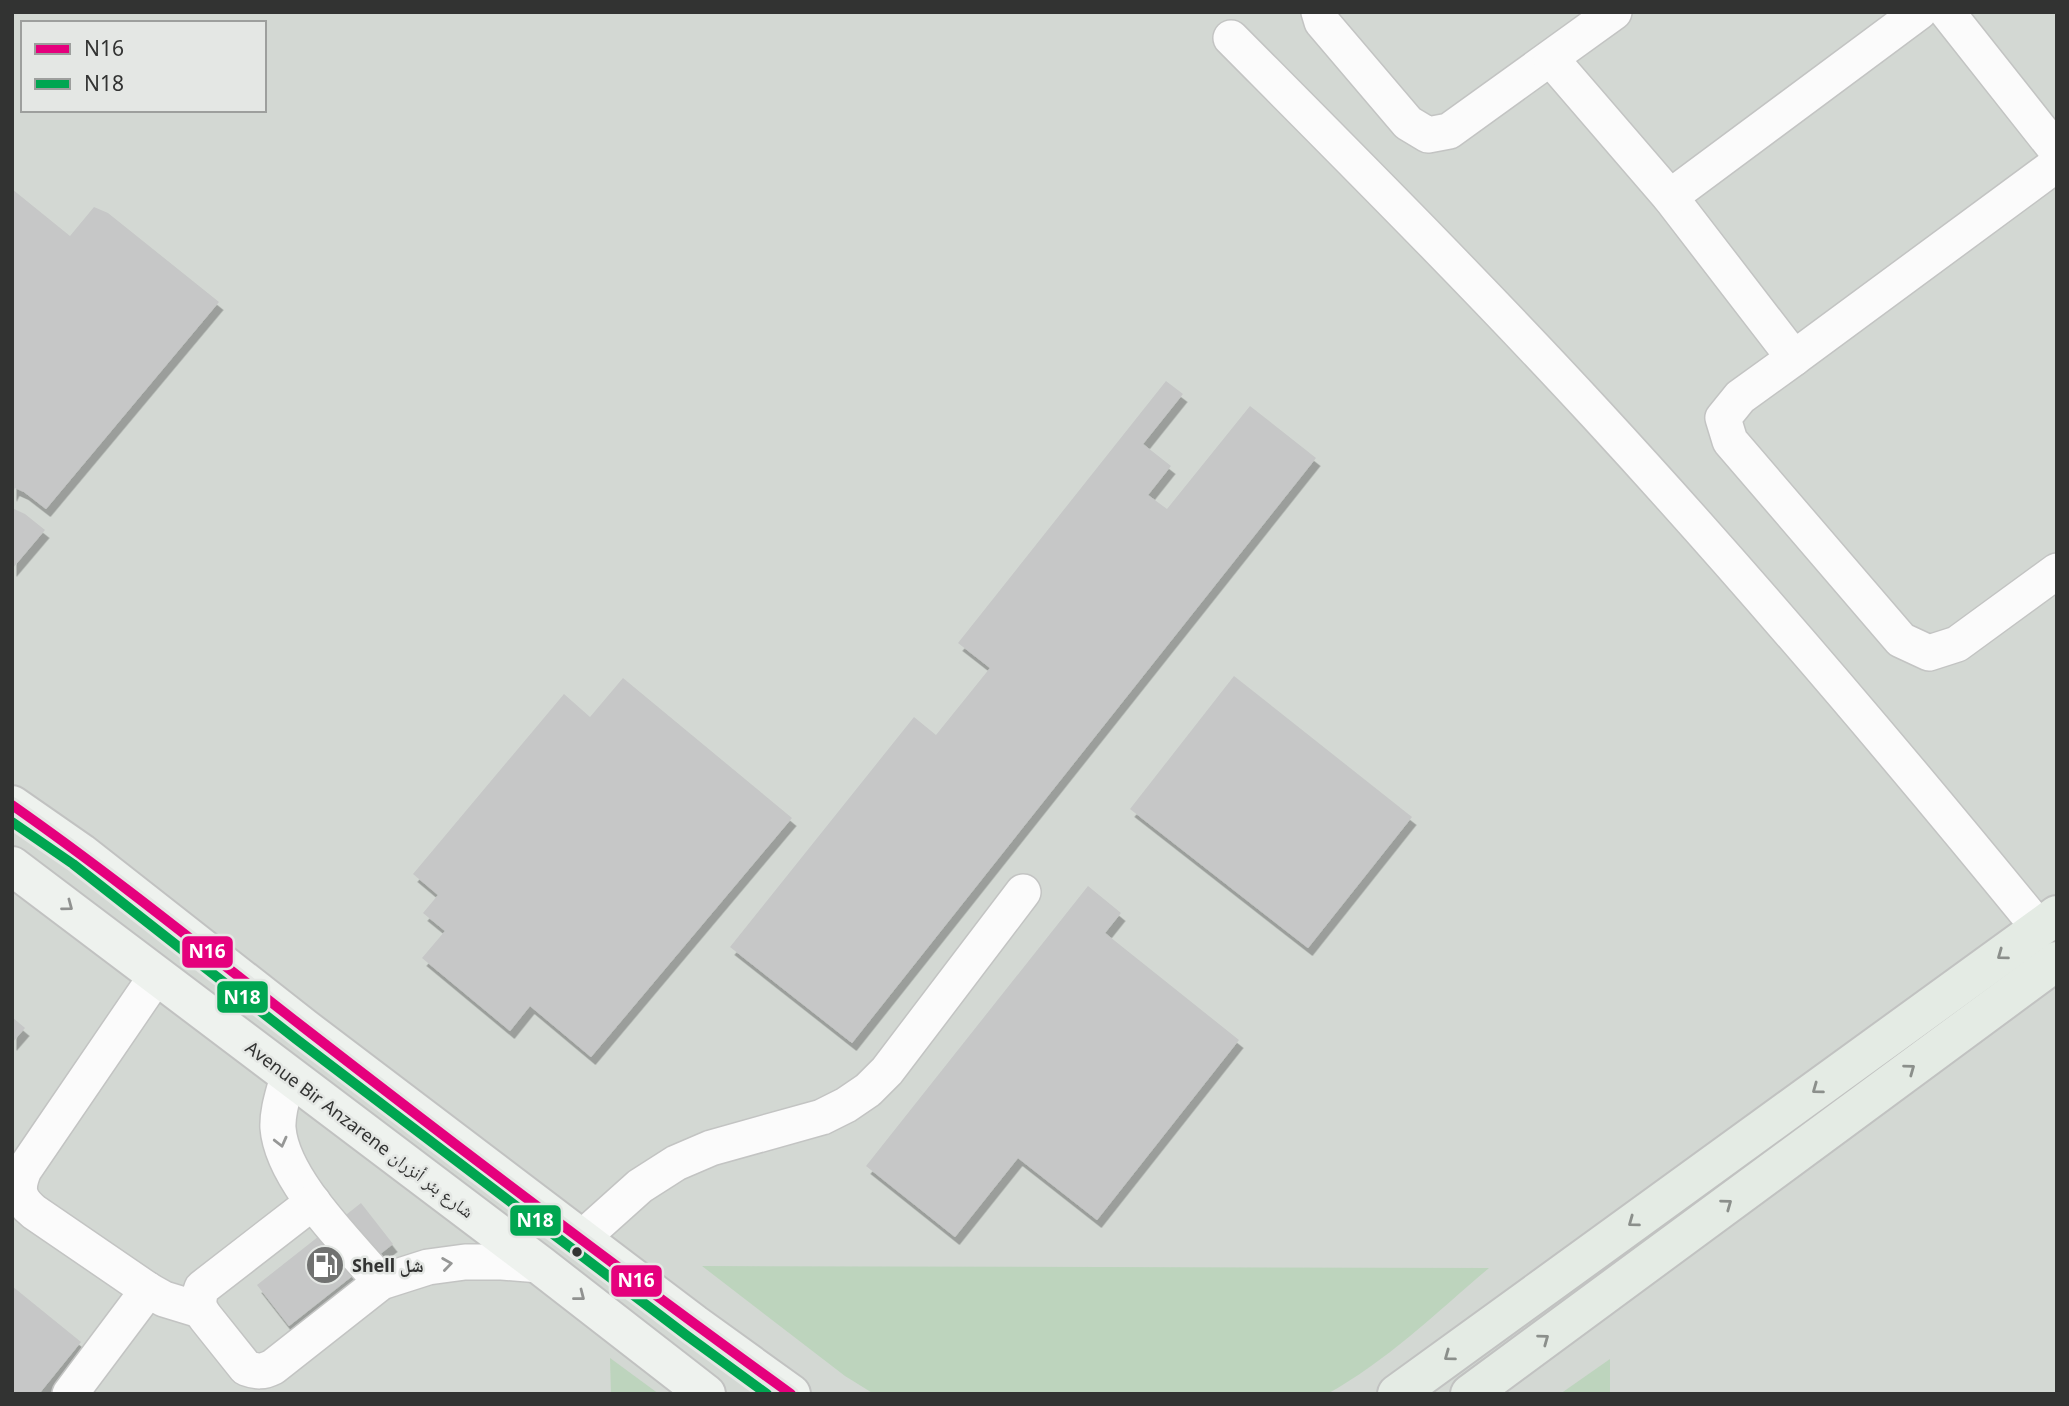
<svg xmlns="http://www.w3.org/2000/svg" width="2069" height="1406" font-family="'Noto Sans','Noto Naskh Arabic',sans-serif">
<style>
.built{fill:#d3d8d3;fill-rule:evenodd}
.green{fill:#bdd4bd}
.building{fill:#c6c7c7;filter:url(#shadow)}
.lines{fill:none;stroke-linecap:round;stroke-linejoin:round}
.minor-casing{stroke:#c3c4c3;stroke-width:38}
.major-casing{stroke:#c1c2c1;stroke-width:42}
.highway-casing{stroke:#c1c2c1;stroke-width:42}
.minor{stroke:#fbfbfb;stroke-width:35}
.major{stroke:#eef2ee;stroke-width:38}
.highway{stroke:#e4ebe4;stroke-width:38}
.bus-1-casing{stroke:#e4e7e4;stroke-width:16}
.bus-2-casing{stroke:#e4e7e4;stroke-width:16}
.bus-1{stroke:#e5007d;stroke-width:10}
.bus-2{stroke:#00a651;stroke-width:10}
.oneway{stroke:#909290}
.oneway2{stroke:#8b8f8b}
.oneway3{stroke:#969796}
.bus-dot{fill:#323332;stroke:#e4e7e4;stroke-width:2.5}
.labels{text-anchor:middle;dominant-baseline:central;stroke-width:5;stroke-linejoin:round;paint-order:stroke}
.street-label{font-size:18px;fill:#323332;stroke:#e4e7e4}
.poi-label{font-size:18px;font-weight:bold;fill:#323332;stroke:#e4e7e4;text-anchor:start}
.line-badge{stroke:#e4e7e4;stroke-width:2.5}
.badge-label{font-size:19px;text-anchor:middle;font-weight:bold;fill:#fff}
</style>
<defs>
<filter id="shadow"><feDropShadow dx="4.5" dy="8" stdDeviation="0" flood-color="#0004"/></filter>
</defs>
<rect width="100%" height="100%" fill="#e5e6e5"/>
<path class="built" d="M12 12H2057V1394H12ZM23 23H264V110H23Z"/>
<g class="green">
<path d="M702 1266 1489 1268C1438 1311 1386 1362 1327 1394H874L845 1376Z"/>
<path d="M610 1358 659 1394H611Z"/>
<path d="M1610 1359V1394H1560Z"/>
</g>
<g class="building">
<path d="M12 189 70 236 94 207 108 213 219 302 46 509 24 492 15 488 12 494Z"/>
<path d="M1166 381 1183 394 1143 444 1171 466 1148 495 1167 509 1250 406 1316 458 852 1043 730 947 914 717 936 735 990 668 958 643Z"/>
<path d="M12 508 25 514 45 530 12 569Z"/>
<path d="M1234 676 1412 817 1308 948 1130 809Z"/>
<path d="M623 678 792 818 591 1057 530 1006 510 1031 422 958 445 931 423 913 438 895 413 874 564 694 590 717Z"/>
<path d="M1088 886 1121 913 1105 933 1239 1040 1097 1220 1018 1158 955 1237 866 1166Z"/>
<path d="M12 1017 25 1028 12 1043Z"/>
<path d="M361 1203 393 1244 289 1326 257 1285Z"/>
<path d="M12 1286 81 1342 39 1394H12Z"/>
</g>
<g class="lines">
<defs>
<g id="minor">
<path d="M1319 12 1322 22 1408 123 1428 135 1449 131 1614 12"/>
<path d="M1947 12 2057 151"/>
<path d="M1231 38C1354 162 1478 286 1597 415 1750 581 1896 753 2039 928"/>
<path d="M1551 59 1670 197 1794 358 2057 164"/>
<path d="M1670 197 1919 12"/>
<path d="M1794 358 1740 397 1723 418 1730 441 1901 640 1929 653 1957 644 2057 571"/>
<path d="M157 975 24 1170C16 1189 18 1199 34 1212L148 1290 164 1299 200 1310"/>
<path d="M288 1076C284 1092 277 1111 278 1128 282 1180 348 1243 381 1282"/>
<path d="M313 1202 202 1288C197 1301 198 1308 206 1318L246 1368C257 1372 263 1372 273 1367L381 1282 428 1267 465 1262H502L540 1265"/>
<path d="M582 1238 640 1186 676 1163 711 1148 822 1117 846 1105 868 1090 887 1071 1023 892"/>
<path d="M70 1394 148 1290"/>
</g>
<g id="major">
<path d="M12 805 81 853 304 1028 694 1324 791 1394"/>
<path d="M12 866 540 1265 706 1394"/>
</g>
<g id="highway">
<path d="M1397 1394 2057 915"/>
<path d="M1470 1394 2057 961"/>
</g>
</defs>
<use href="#minor" class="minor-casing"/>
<use href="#major" class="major-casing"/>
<use href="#highway" class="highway-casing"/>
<use href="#minor" class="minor"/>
<use href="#major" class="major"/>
<use href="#highway" class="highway"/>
<defs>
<path id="bus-1" d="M12 805C112 875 207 952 303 1027 464 1152 626 1275 791 1394"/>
<path id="bus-2" d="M12 822 73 864 296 1039 686 1335 767 1394"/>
</defs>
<use href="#bus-1" class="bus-1-casing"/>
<use href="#bus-2" class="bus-2-casing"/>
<use href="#bus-1" class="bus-1"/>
<use href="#bus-2" class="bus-2"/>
</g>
<defs><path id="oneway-chevron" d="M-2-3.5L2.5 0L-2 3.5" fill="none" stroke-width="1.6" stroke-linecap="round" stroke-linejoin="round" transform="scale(1.75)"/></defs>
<g class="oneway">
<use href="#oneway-chevron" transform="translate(68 906) rotate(37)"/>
<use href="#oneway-chevron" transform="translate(580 1296) rotate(38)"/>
</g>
<g class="oneway2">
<use href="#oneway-chevron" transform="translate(2002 955) rotate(144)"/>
<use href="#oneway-chevron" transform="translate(1910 1069) rotate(-36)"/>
<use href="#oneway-chevron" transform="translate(1817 1089) rotate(144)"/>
<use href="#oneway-chevron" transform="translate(1727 1204) rotate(-36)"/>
<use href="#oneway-chevron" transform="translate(1633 1222) rotate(144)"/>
<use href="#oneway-chevron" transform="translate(1544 1339) rotate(-36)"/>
<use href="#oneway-chevron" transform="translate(1449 1356) rotate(144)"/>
</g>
<g class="oneway3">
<use href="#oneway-chevron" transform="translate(281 1142) rotate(76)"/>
<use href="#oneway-chevron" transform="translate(447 1264) rotate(-8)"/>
</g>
<defs>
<symbol id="fuel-disc" viewBox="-11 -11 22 22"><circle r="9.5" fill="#717271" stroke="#e4e7e4"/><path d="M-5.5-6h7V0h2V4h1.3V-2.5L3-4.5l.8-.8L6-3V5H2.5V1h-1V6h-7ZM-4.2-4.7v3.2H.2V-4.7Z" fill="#fff"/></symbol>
</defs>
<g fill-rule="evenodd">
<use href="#fuel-disc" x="303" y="1243" width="44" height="44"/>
</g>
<circle class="bus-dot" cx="577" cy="1252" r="6"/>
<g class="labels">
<g class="street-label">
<text transform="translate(360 1129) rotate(37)">Avenue Bir Anzarene شارع بئر أنزران</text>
</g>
<g class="poi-label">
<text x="352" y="1265">Shell شل</text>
</g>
</g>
<g class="line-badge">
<rect x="181" y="935" width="53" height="34" rx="7" fill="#e5007d"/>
<rect x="216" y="980" width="53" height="34" rx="7" fill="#00a651"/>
<rect x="509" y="1204" width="53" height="33" rx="7" fill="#00a651"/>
<rect x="610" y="1264" width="53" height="34" rx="7" fill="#e5007d"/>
</g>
<g class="badge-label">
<text x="207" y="958">N16</text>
<text x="242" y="1004">N18</text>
<text x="535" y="1227">N18</text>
<text x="636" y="1287">N16</text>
</g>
<rect width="2069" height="1406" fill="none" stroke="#323332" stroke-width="28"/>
<rect x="21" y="21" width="245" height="91" fill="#e4e7e4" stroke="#9d9f9d" stroke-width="2"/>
<rect x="35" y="44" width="35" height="10" fill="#e5007d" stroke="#9d9f9d" stroke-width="2"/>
<text x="84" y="56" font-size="21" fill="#323332">N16</text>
<rect x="35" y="79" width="35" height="10" fill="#00a651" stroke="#9d9f9d" stroke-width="2"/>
<text x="84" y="91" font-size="21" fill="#323332">N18</text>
</svg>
